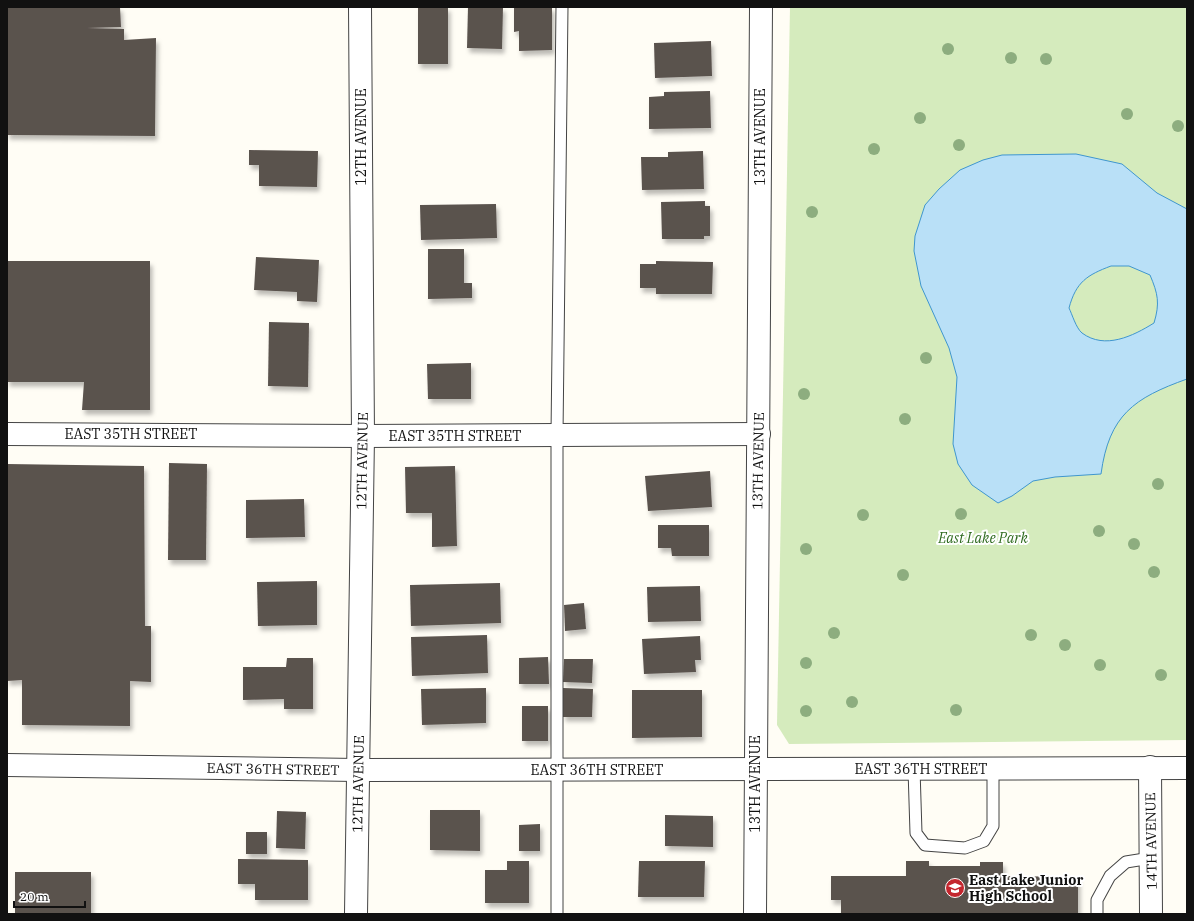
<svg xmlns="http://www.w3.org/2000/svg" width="1194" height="921" font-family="'IBM Plex Serif',serif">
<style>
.green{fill:#d5ebbd}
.water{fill:#b9e0f7;stroke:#3f96cf;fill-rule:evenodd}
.building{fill:#5a524d;filter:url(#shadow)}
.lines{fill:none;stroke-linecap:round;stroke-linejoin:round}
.lane-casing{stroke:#444;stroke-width:13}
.street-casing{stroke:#444;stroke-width:24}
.lane{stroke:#fff;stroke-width:11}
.street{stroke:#fff;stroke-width:22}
.tree{fill:#8dad7f}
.labels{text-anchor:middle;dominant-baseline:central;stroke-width:4;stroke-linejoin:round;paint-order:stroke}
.street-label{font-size:14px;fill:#111;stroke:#fff}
.park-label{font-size:14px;font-style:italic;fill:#2f6b1f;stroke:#fff}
.poi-label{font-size:14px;font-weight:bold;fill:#111;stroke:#fff;text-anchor:start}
</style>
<defs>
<filter id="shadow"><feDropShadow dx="2.5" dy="4.5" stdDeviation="2" flood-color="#0004"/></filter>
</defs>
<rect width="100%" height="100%" fill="#fffdf5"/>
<path class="green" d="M790 7H1187V740L789 744 777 725Z"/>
<path class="water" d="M1076 154 1122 164 1157 193 1187 209V379C1134 398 1109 415 1101 474L1055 477 1033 481 1012 496 998 503 972 485 958 464 953 444 957 377 949 348 921 286 914 251 915 236 925 205 939 189 960 170 983 160 1002 155ZM1111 266H1129L1150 275C1158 294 1160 303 1154 323 1133 336 1105 350 1082 333 1076 328 1072 314 1069 308 1076 282 1087 275 1111 266Z"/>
<g class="building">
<path d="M7 7H120L121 27 87 28 124 29V40L156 38 155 136 7 135Z"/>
<rect x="418" y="7" width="30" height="57"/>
<path d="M468 7H503L502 49 467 48Z"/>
<path d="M514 7H552V50L519 51V31L514 32Z"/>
<path d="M711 41 712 76 655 78 654 43Z"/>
<path d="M710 91 711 128 649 129V97L664 96V92Z"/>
<path d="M249 150 318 151 317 187 259 186V165H249Z"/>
<path d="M703 151 704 189 642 190 641 157H668V152Z"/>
<path d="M705 201V206H710V236H704V239H662L661 202Z"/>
<path d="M496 204 497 238 421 240 420 205Z"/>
<path d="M428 249H464V283H472V298L428 299Z"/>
<path d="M256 257 319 260 317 302 297 301V292L254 290Z"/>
<path d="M7 261H150V410H82L84 382H7Z"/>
<path d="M656 261 713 262 712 294H656V288H640V264H656Z"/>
<path d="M269 322 309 323 308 387 268 386Z"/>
<path d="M471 363V399H428L427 364Z"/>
<path d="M169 463 207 464 206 560H168Z"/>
<path d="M7 464 144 466 145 626H151V682L130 681V726L22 725V680L7 681Z"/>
<path d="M455 466 457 546 432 547V513H406L405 467Z"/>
<path d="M710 471 712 507 648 511 645 476Z"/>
<path d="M304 499 305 537 246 538V500Z"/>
<path d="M658 525H709V556H672L671 548H658Z"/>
<path d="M317 581V625L258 626 257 582Z"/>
<path d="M500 583 501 623 411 626 410 585Z"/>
<path d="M700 586 701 621 648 622 647 587Z"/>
<path d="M584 603 586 629 565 631 564 605Z"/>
<path d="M487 635 488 673 412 676 411 637Z"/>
<path d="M700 636 701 660H695L696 672 644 674 642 639Z"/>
<path d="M548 657 549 684H519V658Z"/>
<path d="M287 658H313V709H284V699L243 700V667H286Z"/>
<path d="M564 659H593L592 683 563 682Z"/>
<path d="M486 688V723L422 725 421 689Z"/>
<path d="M563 688 593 689 592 717H563Z"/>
<path d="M632 690H702V737L632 738Z"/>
<rect x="522" y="706" width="26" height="35"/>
<path d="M430 810H480V851L430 850Z"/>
<path d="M277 811 306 812 305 849 276 848Z"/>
<path d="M665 815 713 816V847L665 846Z"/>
<path d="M540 824V851H519V825Z"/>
<rect x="246" y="832" width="21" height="22"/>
<path d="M238 859 308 860V900H255V884H238Z"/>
<path d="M507 861H529V903H485V870H507Z"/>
<path d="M639 861H705L704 897H638Z"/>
<path d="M906 861H929V866H980V862H1003V876L1078 877V914H841V900H831V876H906Z"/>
<rect x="15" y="872" width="76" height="42"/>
</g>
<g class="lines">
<defs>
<g id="lane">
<path d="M914 769 916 833 925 845 965 848 984 841 993 826V768"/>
<path d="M557 914V435L562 7"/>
<path d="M1097 914V900L1110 876 1126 862 1151 858"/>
</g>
<g id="street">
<path d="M7 434 363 436 759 434"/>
<path d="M7 765 357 770 1187 768"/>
<path d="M1150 767 1151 914"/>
<path d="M356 914 363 436 360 7"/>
<path d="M755 914 761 7"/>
</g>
</defs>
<use href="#lane" class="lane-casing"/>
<use href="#street" class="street-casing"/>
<use href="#lane" class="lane"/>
<use href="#street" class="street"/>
</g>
<g class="tree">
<circle cx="948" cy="49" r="6"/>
<circle cx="1011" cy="58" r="6"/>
<circle cx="1046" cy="59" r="6"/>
<circle cx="1127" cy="114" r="6"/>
<circle cx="920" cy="118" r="6"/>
<circle cx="1178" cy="126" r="6"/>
<circle cx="959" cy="145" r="6"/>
<circle cx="874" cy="149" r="6"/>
<circle cx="812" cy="212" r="6"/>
<circle cx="926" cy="358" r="6"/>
<circle cx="804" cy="394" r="6"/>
<circle cx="905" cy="419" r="6"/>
<circle cx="1158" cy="484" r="6"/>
<circle cx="961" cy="514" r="6"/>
<circle cx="863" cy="515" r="6"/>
<circle cx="1099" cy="531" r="6"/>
<circle cx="1134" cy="544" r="6"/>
<circle cx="806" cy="549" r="6"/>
<circle cx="1154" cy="572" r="6"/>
<circle cx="903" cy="575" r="6"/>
<circle cx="834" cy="633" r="6"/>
<circle cx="1031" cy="635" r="6"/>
<circle cx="1065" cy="645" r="6"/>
<circle cx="806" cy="663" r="6"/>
<circle cx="1100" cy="665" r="6"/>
<circle cx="1161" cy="675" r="6"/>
<circle cx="852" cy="702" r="6"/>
<circle cx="956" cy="710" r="6"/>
<circle cx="806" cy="711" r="6"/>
</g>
<defs>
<symbol id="school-disc" viewBox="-11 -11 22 22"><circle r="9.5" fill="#c4262e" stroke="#fff"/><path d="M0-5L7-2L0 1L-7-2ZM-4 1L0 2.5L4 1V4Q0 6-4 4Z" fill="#fff"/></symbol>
</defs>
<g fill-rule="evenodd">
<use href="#school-disc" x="944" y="877" width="22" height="22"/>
</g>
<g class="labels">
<g class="street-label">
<text transform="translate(361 137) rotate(-90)">12TH AVENUE</text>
<text transform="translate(760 137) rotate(-90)">13TH AVENUE</text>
<text x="131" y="434">EAST 35TH STREET</text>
<text x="455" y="436">EAST 35TH STREET</text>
<text transform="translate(362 461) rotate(-89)">12TH AVENUE</text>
<text transform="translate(758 461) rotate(-89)">13TH AVENUE</text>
<text transform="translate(273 769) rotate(1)">EAST 36TH STREET</text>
<text x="921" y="769">EAST 36TH STREET</text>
<text x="597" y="770">EAST 36TH STREET</text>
<text transform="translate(358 784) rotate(-89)">12TH AVENUE</text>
<text transform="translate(755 784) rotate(-90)">13TH AVENUE</text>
<text transform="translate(1151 841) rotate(-91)">14TH AVENUE</text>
</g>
<g class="park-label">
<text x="983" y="538">East Lake Park</text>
</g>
<g class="poi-label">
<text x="969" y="880">East Lake Junior<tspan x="969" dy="16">High School</tspan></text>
</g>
</g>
<rect width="1194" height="921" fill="none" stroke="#111111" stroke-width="16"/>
<path d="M14 901v6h71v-6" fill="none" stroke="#111111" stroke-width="2"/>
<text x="20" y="901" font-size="12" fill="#111111" stroke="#ffffff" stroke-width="3" paint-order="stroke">20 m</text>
</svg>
